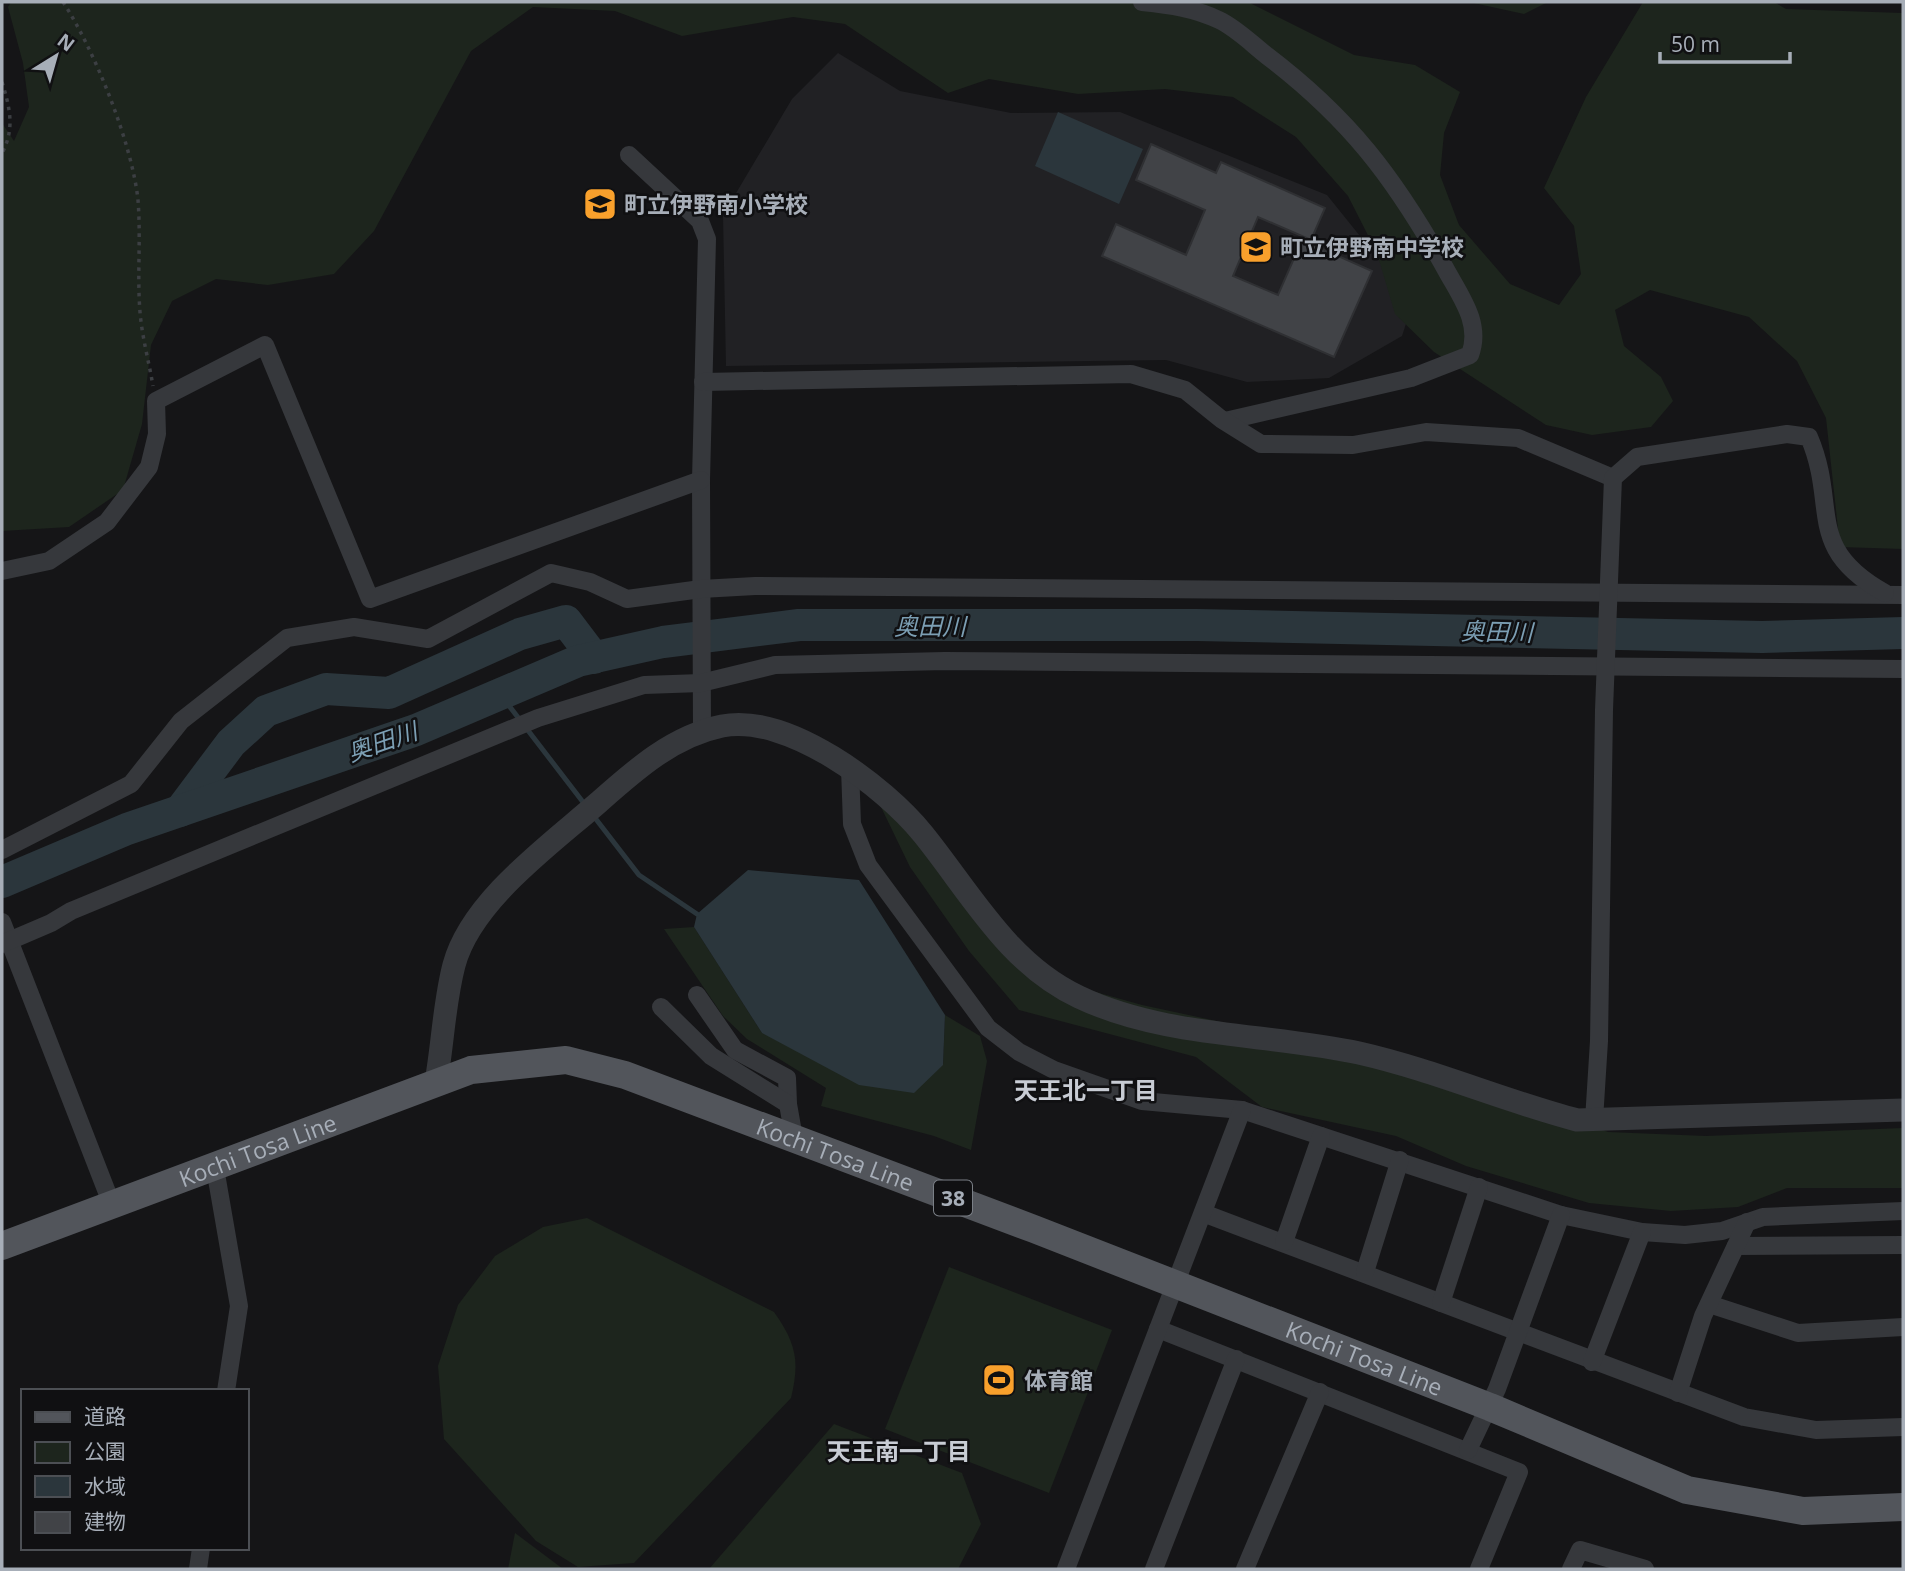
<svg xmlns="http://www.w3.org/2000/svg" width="1905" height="1571" font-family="'Open Sans','Noto Sans JP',sans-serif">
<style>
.built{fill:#212124}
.green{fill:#1d251d}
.water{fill:#2b363c}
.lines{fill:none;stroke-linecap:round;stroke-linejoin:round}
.stream{stroke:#2b363c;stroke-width:5}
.river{stroke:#2b363c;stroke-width:32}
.building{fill:#414347;stroke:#2f3033;stroke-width:2}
.path{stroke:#3c3f43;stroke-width:3.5;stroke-dasharray:3.5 5;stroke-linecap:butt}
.minor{stroke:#36383c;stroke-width:18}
.tertiary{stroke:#36383c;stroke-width:23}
.primary{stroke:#52555b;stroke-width:28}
.labels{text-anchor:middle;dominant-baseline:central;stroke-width:5;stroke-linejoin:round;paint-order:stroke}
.shield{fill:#101012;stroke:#7a7f86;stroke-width:2}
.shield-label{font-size:21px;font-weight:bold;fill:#a7aeb8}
.poi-label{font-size:23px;font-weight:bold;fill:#a7aeb8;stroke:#101012;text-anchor:start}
.street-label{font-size:23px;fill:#a7aeb8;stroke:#101012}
.water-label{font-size:24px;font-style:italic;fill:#7c9fb4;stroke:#101012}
.neighbourhood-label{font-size:24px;font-weight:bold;fill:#c8ccd4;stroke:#101012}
</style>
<rect width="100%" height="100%" fill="#151517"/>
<path class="built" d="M838 53 900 91 1011 113 1120 112 1327 195 1413 302 1402 336 1329 378 1247 382 1166 360 726 366 723 215 792 99Z"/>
<g class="green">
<path d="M11 2H1248L1354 55 1415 65 1460 92 1444 133 1440 175 1459 225 1510 284 1559 305 1581 274 1574 226 1544 188 1586 97 1643 2H1774L1786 9 1902 13 1903 549 1840 547 1826 418 1797 361 1749 317 1650 290 1615 310 1624 346 1661 377 1673 401 1651 427 1592 435 1546 425 1434 352 1395 314 1377 253 1348 196 1296 137 1233 97 1165 89 1078 94 989 79 948 93 845 24 793 17 682 36 615 11 533 7 471 51 374 231 334 274 268 285 216 279 172 301 151 345 142 424 123 490 69 527 2 531V123L14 141 29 107 23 63 8 7Z"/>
<path d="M1469 2H1548L1524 14Z"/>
<path d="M866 776 1042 977 1142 1005 1347 1049 1503 1092 1608 1132 1706 1136 1903 1128V1188H1787L1738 1207 1671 1211 1589 1203 1466 1166 1396 1136 1262 1107 1196 1057 1019 1010 969 951 910 867Z"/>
<path d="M694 927 762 1033 943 1065 945 1015 980 1036 987 1061 971 1150 934 1136 821 1106 826 1088 747 1039 723 1016 664 929Z"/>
<path d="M587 1218 774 1312C796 1343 800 1361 791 1398L634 1563 578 1567 536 1541 444 1439 438 1366 458 1305 495 1256 543 1227Z"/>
<path d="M949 1267 1112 1330 1049 1493 885 1429Z"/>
<path d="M834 1424 962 1473 981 1524 958 1569H709Z"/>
<path d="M515 1533 563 1569H508Z"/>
</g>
<g class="water">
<path d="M1058 112 1143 149 1119 204 1035 166Z"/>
<path d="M748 870 859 880 945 1015 943 1065 914 1093 859 1085 762 1033 694 927 697 914Z"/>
</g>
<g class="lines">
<g class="stream">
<path d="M500 694 586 806"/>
<path d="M592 814 639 875 697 914"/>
</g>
<g class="river">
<path d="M180 811 231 743 266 711 326 689 389 693 520 634 566 621 594 658"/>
<path d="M2 882 127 829 416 730 578 661 663 642 799 625H1197L1762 637 1903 633"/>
</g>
</g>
<path class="building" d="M1151 144 1216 173 1221 162 1325 208 1311 240 1258 217 1233 276 1278 295 1302 240 1372 271 1334 357 1102 256 1116 224 1186 255 1205 210 1136 180Z"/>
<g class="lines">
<g class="path">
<path d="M63 2C94 49 132 143 138 200 141 238 137 275 140 312 142 337 149 362 153 386"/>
<path d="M2 82C10 108 15 129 2 153"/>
</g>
<g class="minor">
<path d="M1142 2C1170 5 1194 8 1219 20 1236 28 1251 43 1266 55 1349 118 1394 177 1445 268 1460 296 1482 323 1470 355L1411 378 1225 421"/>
<path d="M629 155 700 221 707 239 701 480 702 733"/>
<path d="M703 382 1131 374 1185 390 1221 419 1261 444 1353 445 1426 432 1518 438 1613 478"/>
<path d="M2 571 49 561 107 522 149 467 157 434 156 401 265 345 370 599 701 480"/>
<path d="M850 768 852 824 868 865 988 1028 1019 1052 1054 1070 1142 1101 1242 1110 1561 1215 1642 1232 1685 1235 1722 1231 1763 1217 1903 1211"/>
<path d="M2 850 131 784 181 721 287 638 354 627 428 639 551 573 590 582 627 599 701 589 755 586 1903 595"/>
<path d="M2 922 112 1205"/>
<path d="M2 944 51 923 71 911 538 718 644 685 701 683 775 665 945 661 1903 669"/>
<path d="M697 995 735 1050 787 1078 788 1104"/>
<path d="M661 1007 711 1056 788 1104 794 1138"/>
<path d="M1594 1120 1599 1041 1604 710 1613 478 1637 457 1787 434 1809 437C1839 507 1803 547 1885 593"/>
<path d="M215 1168 239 1306 226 1391"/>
<path d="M1203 1213 1744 1417 1816 1430 1903 1427"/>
<path d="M1284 1242 1321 1136"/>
<path d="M1736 1246 1903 1245"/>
<path d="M1365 1272 1400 1160"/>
<path d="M1441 1303 1479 1187"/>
<path d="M1709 1304 1798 1333 1903 1327"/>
<path d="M1158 1329 1519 1472 1479 1569"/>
<path d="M1592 1362 1642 1232"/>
<path d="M1678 1393 1703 1316 1747 1222"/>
<path d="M1468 1450 1497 1389 1561 1215"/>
<path d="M198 1569 201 1548"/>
<path d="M1066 1569 1242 1110"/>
<path d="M1154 1569 1236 1359"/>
<path d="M1245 1569 1320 1392"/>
<path d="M1571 1569 1580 1550 1645 1569"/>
</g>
<path class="tertiary" d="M436 1082C443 1043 444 1003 454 965 471 901 550 845 599 802 635 770 673 736 722 726 788 713 884 786 923 834 970 892 1008 964 1079 997 1165 1038 1268 1033 1359 1053 1434 1070 1504 1101 1577 1120L1903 1110"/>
<path class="primary" id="s1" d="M2 1246 471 1070 566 1060 625 1075 1034 1229 1490 1407 1687 1490 1803 1511 1903 1507"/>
</g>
<defs>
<symbol id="school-square" viewBox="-11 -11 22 22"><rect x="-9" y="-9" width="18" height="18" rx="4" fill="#f8a02c" stroke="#101012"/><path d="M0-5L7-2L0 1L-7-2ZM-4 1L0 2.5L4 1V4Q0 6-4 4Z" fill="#111"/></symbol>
<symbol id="stadium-square" viewBox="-11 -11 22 22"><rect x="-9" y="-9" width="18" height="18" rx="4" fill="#f8a02c" stroke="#101012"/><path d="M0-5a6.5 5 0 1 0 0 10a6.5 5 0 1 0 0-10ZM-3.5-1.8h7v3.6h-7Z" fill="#111"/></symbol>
</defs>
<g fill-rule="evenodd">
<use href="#school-square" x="581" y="185" width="38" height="38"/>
<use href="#school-square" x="1237" y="228" width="38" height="38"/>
<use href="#stadium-square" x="980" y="1361" width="38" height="38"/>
</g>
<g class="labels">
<rect class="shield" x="934" y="1180.5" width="38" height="35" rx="5"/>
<g class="shield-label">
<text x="953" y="1198">38</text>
</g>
<g class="poi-label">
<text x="624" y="204">町立伊野南小学校</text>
<text x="1280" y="247">町立伊野南中学校</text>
<text x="1024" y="1380">体育館</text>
</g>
<g class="street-label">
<text stroke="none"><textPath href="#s1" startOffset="273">Kochi Tosa Line</textPath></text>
<text stroke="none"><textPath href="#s1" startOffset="882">Kochi Tosa Line</textPath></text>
<text stroke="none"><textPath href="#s1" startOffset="1449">Kochi Tosa Line</textPath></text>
</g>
<g class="water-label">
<text x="930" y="625">奥田川</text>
<text transform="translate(1497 631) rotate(1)">奥田川</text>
<text transform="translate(382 741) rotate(-19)">奥田川</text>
</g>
<g class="neighbourhood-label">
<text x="1086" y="1089">天王北一丁目</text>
<text x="899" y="1450">天王南一丁目</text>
</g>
</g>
<rect width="1905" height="1571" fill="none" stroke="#a7aeb8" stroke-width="7"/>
<rect x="21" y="1389" width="228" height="161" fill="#101012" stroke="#4c4f54" stroke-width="2"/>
<rect x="35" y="1412" width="35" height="10" fill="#52555b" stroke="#4c4f54" stroke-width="2"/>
<text x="84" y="1424" font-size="21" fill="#a7aeb8">道路</text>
<rect x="35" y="1442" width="35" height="21" fill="#1d251d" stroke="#4c4f54" stroke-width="2"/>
<text x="84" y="1459" font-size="21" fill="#a7aeb8">公園</text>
<rect x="35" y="1476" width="35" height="21" fill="#2b363c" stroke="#4c4f54" stroke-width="2"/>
<text x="84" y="1494" font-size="21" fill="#a7aeb8">水域</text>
<rect x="35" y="1512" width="35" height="21" fill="#414347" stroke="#4c4f54" stroke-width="2"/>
<text x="84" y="1529" font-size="21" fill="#a7aeb8">建物</text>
<g transform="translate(56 56) rotate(37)" stroke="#101012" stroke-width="5" paint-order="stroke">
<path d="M0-5L12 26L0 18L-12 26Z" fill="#a7aeb8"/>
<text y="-10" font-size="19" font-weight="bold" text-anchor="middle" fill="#a7aeb8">N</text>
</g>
<path d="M1660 52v10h130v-10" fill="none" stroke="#a7aeb8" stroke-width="3.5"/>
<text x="1671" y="52" font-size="21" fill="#a7aeb8" stroke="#101012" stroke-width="5" paint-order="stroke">50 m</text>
</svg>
